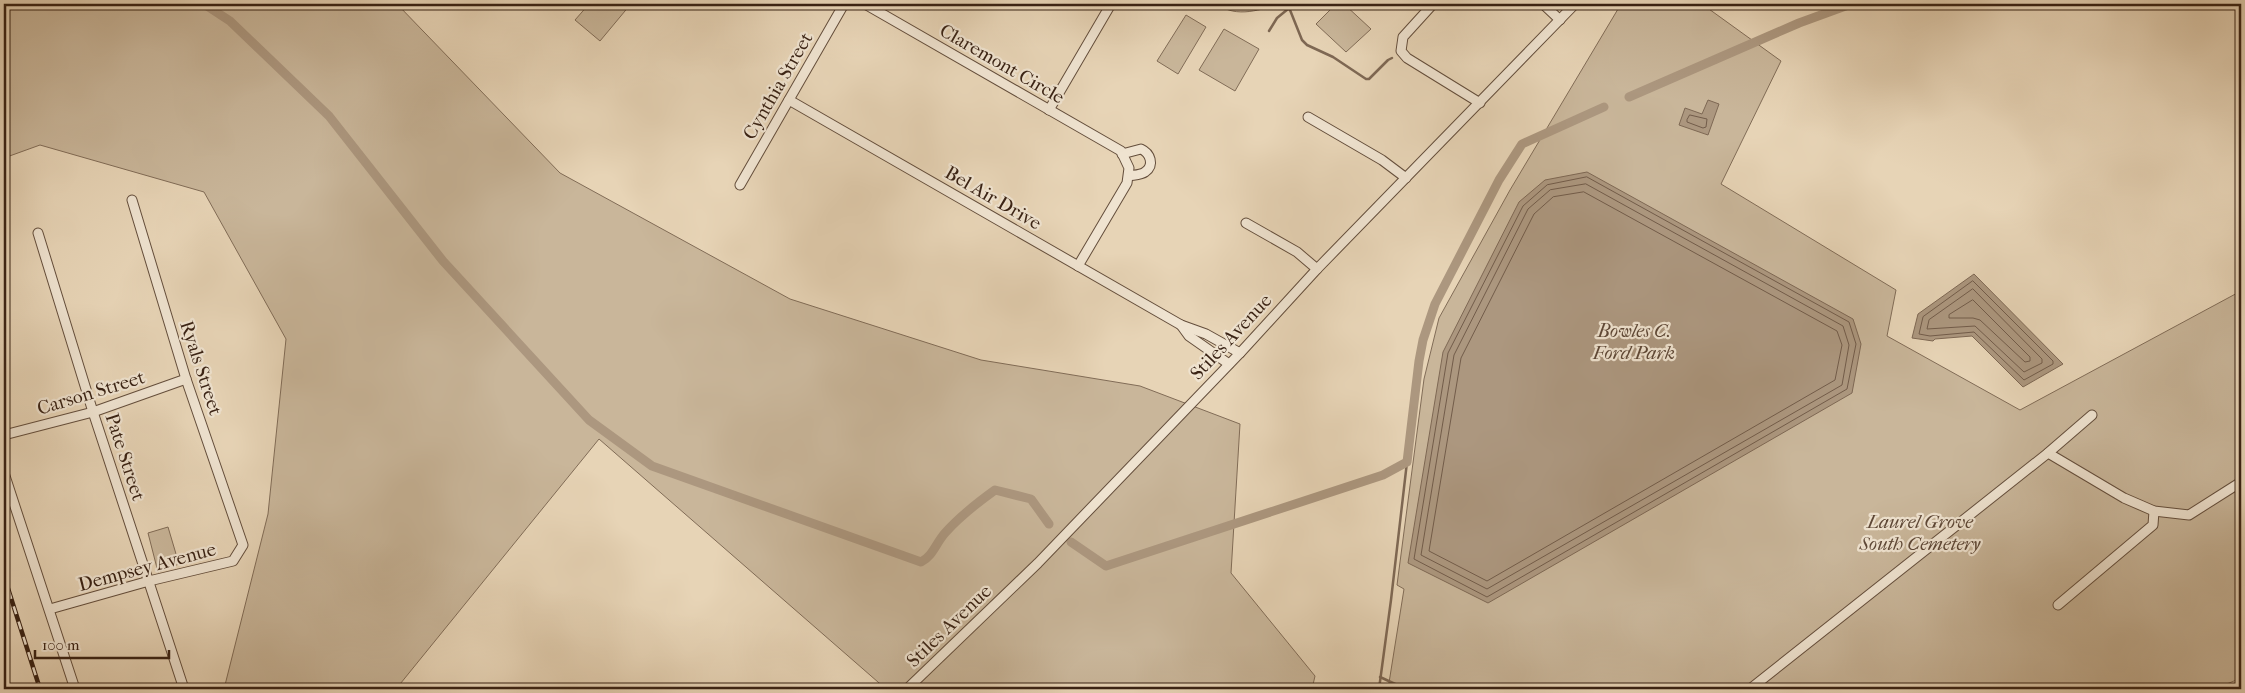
<svg xmlns="http://www.w3.org/2000/svg" width="2245" height="693" font-family="'IM FELL French Canon',serif">
<style>
.green{fill:#c9b69a;stroke:#816c57}
.water{fill:#ac977f;stroke:#7e6854}
.lines{fill:none;stroke-linecap:round;stroke-linejoin:round}
.shore{stroke:#725c4a;stroke-width:1}
.stream{stroke:#7e6854;stroke-width:2.5}
.canal{stroke:#ac977f;stroke-width:9}
.minor-casing{stroke:#644e3c;stroke-width:11}
.minor{stroke:#efe3d0;stroke-width:9}
.rail-casing{stroke:#392214;stroke-width:4.5}
.rail{stroke:#efe3d0;stroke-width:2.5;stroke-dasharray:8;stroke-linecap:butt}
.labels{text-anchor:middle;dominant-baseline:central;stroke-width:4.5;stroke-linejoin:round;paint-order:stroke}
.street-label{font-size:19px;fill:#392214;stroke:#efe3d0}
.park-label{font-size:19px;font-style:italic;fill:#5d4736;stroke:#efe3d0}
</style>
<rect width="100%" height="100%" fill="#e7d4b6"/>
<filter id="stains"><feTurbulence type="fractalNoise" baseFrequency=".004" numOctaves="4"/><feColorMatrix values="0 0 0 0 .2 0 0 0 0 .09 0 0 0 0 .02 0 0 0 .5 -.17"/></filter>
<radialGradient id="worn" r=".72"><stop offset=".6" stop-color="#630" stop-opacity="0"/><stop offset="1" stop-color="#630" stop-opacity=".3"/></radialGradient>
<g class="green">
<path d="M4 4H397L560 173 790 299 981 360 1140 386 1240 424 1231 573 1315 676 1312 689H886L599 439 396 689H224L268 514 286 339 204 192 40 145 4 158Z"/>
<path d="M589 4H629L630 5 600 41 575 20Z"/>
<path d="M1217 4H1282C1261 9 1237 19 1217 4Z"/>
<path d="M1336 4H1344L1371 29 1346 52 1316 24Z"/>
<path d="M1621 4H1702L1781 61 1721 184 1896 290 1887 336 2020 410 2241 291V678L2215 689H1388L1404 589 1397 585 1424 379 1439 318 1510 190Z"/>
<path d="M1186 15 1206 27 1178 74 1157 61Z"/>
<path d="M1224 29 1259 49 1235 91 1199 70Z"/>
<path d="M168 527 179 564 158 572 148 533Z"/>
</g>
<g class="water">
<path d="M1708 100 1719 104 1708 135 1679 125 1685 108 1702 114Z"/>
<path d="M1587 172 1853 319 1861 344 1852 393 1488 603 1408 563 1443 352 1519 202 1545 180Z"/>
<path d="M1974 274 2063 364 2023 387 1972 336 1935 339 1933 341 1912 338 1918 314Z"/>
</g>
<g class="lines">
<g class="shore">
<path d="M1690 115 1707 119 1706 127 1703 128 1687 122V120Z"/>
<path d="M1587 177 1849 322 1856 344 1847 389 1487 597 1414 559 1448 353 1523 206 1547 185Z"/>
<path d="M1586 184 1843 326 1849 345 1842 385 1487 589 1421 555 1454 355 1528 209 1550 190Z"/>
<path d="M1584 192 1837 331 1842 345 1835 380 1487 581 1429 551 1461 358 1534 214 1553 197Z"/>
<path d="M1973 281 2053 361V364L2024 380 1974 332 1930 336 1919 334 1923 317Z"/>
<path d="M1973 289 2042 359V363L2024 372 1975 326 1927 329 1929 320Z"/>
<path d="M1973 300 2030 357V361L2025 362 1980 320 1973 318H1949V315Z"/>
</g>
<g class="stream">
<path d="M1269 31 1277 18 1288 9 1290 10 1302 40 1307 45 1333 57 1366 79H1369L1388 60 1392 58"/>
<path d="M1380 677 1406 689"/>
<path d="M1379 689 1391 600 1407 462"/>
</g>
<g class="canal">
<path d="M204 4 230 21 329 116 443 261 589 420 652 466 921 562C933 556 936 543 945 533 960 516 977 503 995 490L1031 499 1049 524"/>
<path d="M1629 97 1799 23 1851 4"/>
<path d="M1071 542 1106 566 1383 475 1407 462 1419 361 1423 340 1435 304 1499 180 1522 144 1604 107"/>
</g>
<defs>
<g id="minor">
<path d="M865 4 1121 151 1129 168 1127 183 1078 266"/>
<path d="M1433 4 1403 37 1401 51 1407 58 1480 103"/>
<path d="M1543 4 1560 20"/>
<path d="M789 100 1181 325 1206 334 1240 353"/>
<path d="M1049 110 1111 4"/>
<path d="M1308 117 1382 160 1406 178"/>
<path d="M1122 154 1141 149C1150 153 1155 165 1145 172 1141 175 1134 175 1129 176"/>
<path d="M740 185 844 4"/>
<path d="M1246 223 1297 252 1317 269"/>
<path d="M38 233 93 412 184 689"/>
<path d="M1181 325 1189 336 1229 364"/>
<path d="M4 435 93 412 186 379"/>
<path d="M2048 453 2124 498 2154 511 2189 515 2241 482"/>
<path d="M4 473 75 689"/>
<path d="M2058 605 2153 525 2154 511"/>
<path d="M50 609 149 581 233 561 243 545 186 379 132 200"/>
<path d="M907 689 1038 563 1241 352 1317 269 1575 4"/>
<path d="M1750 689 2048 453 2092 415"/>
<path d="M2239 689 2241 688"/>
</g>
</defs>
<use href="#minor" class="minor-casing"/>
<use href="#minor" class="minor"/>
<defs>
<path id="rail" d="M4 576 40 689"/>
</defs>
<use href="#rail" class="rail-casing"/>
<use href="#rail" class="rail"/>
</g>
<g class="labels">
<g class="street-label">
<text transform="translate(1002 64) rotate(30)">Claremont Circle</text>
<text transform="translate(778 86) rotate(-60)">Cynthia Street</text>
<text transform="translate(993 198) rotate(30)">Bel Air Drive</text>
<text transform="translate(1231 337) rotate(-47)">Stiles Avenue</text>
<text transform="translate(201 368) rotate(72)">Ryals Street</text>
<text transform="translate(91 393) rotate(-17)">Carson Street</text>
<text transform="translate(125 457) rotate(72)">Pate Street</text>
<text transform="translate(147 567) rotate(-15)">Dempsey Avenue</text>
<text transform="translate(949 626) rotate(-44)">Stiles Avenue</text>
</g>
<g class="park-label">
<text x="1634" y="331">Bowles C.<tspan x="1634" dy="22">Ford Park</tspan></text>
<text x="1920" y="522">Laurel Grove<tspan x="1920" dy="22">South Cemetery</tspan></text>
</g>
</g>
<rect width="2245" height="693" fill="none" stroke="#e7d4b6" stroke-width="20"/>
<rect x="5" y="5" width="2235" height="683" fill="none" stroke="#392214" stroke-width="2.5"/>
<rect x="10" y="10" width="2225" height="673" fill="none" stroke="#392214"/>
<path d="M35 650v8h134v-8" fill="none" stroke="#392214" stroke-width="2.5"/>
<text x="42" y="650" font-size="15" fill="#392214" stroke="#efe3d0" stroke-width="4" paint-order="stroke">100 m</text>
<rect width="100%" height="100%" filter="url(#stains)"/>
<rect width="100%" height="100%" fill="url(#worn)"/>
</svg>
